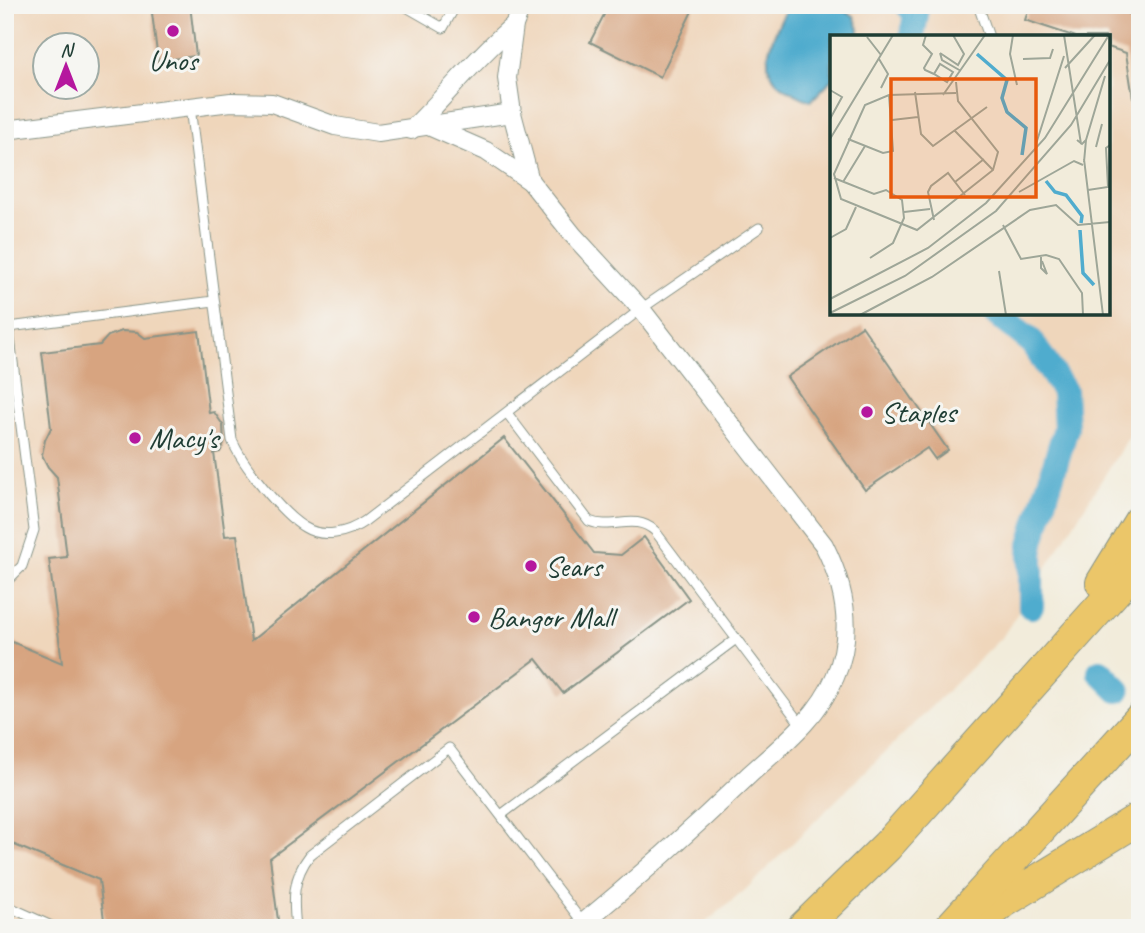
<svg xmlns="http://www.w3.org/2000/svg" width="1145" height="933" font-family="Caveat,sans-serif">
<style>
.built{fill:#efd6bb;fill-rule:evenodd}
.water{fill:#50acce;stroke:#387481;stroke-width:2}
.lines{fill:none;stroke-linecap:round;stroke-linejoin:round}
.river{stroke:#50acce;stroke-width:26}
.building{fill:#d7a480}
.lane-casing{stroke:#889488;stroke-width:11}
.street-casing{stroke:#889488;stroke-width:20}
.highway-casing{stroke:#889488;stroke-width:34}
.lane{stroke:#fff;stroke-width:9}
.street{stroke:#fff;stroke-width:18}
.highway{stroke:#ebc669;stroke-width:32}
.poi-dot{fill:#b5179e;stroke:#f6f6f2;stroke-width:2.5}
.labels{text-anchor:middle;dominant-baseline:central;stroke-width:6;stroke-linejoin:round;paint-order:stroke}
.poi-label{font-size:30px;fill:#1f3d34;stroke:#f6f6f2;text-anchor:start}
.inset-river{fill:none;stroke:#50acce;stroke-width:3.5}
.inset-road{fill:none;stroke:#9ea698;stroke-width:2}
.view{fill:#e8590c;fill-opacity:0.15;stroke:#e8590c;stroke-width:3.5}
.inset-edge{fill:none;stroke:#1f3d34;stroke-width:3.5}
</style>
<rect width="100%" height="100%" fill="#f6f6f2"/>
<filter id="ink" filterUnits="userSpaceOnUse"><feTurbulence type="fractalNoise" baseFrequency=".0143" numOctaves="2"/><feDisplacementMap in="SourceGraphic" scale="14" xChannelSelector="R" yChannelSelector="G"/><feConvolveMatrix kernelMatrix="1 2 1 2 8 2 1 2 1" color-interpolation-filters="sRGB"/></filter>
<filter id="wash" filterUnits="userSpaceOnUse"><feTurbulence type="fractalNoise" baseFrequency=".00686" numOctaves="4" result="noise"/><feDisplacementMap in="SourceGraphic" scale="28" xChannelSelector="R" yChannelSelector="G"/><feGaussianBlur stdDeviation="1.57" result="paint"/><feColorMatrix in="noise" values="0 0 0 0 0 0 0 0 0 0 0 0 0 0 0 0 0 1.4 0 .05"/><feComposite in="paint" operator="in"/></filter>
<g filter="url(#wash)">
<rect width="100%" height="100%" fill="#f2ecdb"/>
<path class="built" d="M5 5H1140V419L1003 636 744 891 699 928H5ZM832 37H1108V313H832ZM46 46H88V88H46Z"/>
<path class="water" d="M781 5H832L854 16 859 29 858 37H832V79L811 101C753 78 763 58 786 9Z"/>
<g class="lines">
<g class="river">
<path d="M908 5 916 14 912 37"/>
<path d="M996 313 1031 341 1064 391 1066 428 1031 545V606"/>
<path d="M1100 672 1118 690"/>
</g>
</g>
<g id="blocks">
<g class="building">
<path d="M151 5H190L196 56 158 61Z"/>
<path d="M609 5H695L660 77 590 42Z"/>
<path d="M1030 5H1100L1129 14 1140 13V97L1133 98 1126 53 1108 47V37H1076L1025 20Z"/>
<path d="M862 326 948 450 935 459 927 448 865 490 787 377Z"/>
<path d="M122 331 137 332 145 338 199 331 209 413 214 412 223 425 224 444 220 452 214 453 225 536 237 535 251 641 504 438 594 553 621 555 644 537 689 599 563 693 536 659 270 858 279 928H105L99 880 5 841V639L62 663 49 559 67 557 57 477 48 467 42 455 45 440 51 428 42 352 100 345 108 336Z"/>
</g>
</g>
</g>
<g filter="url(#ink)">
<use href="#blocks" fill-opacity="0" stroke="#889488" stroke-width="2"/>
<g class="lines">
<defs>
<g id="lane">
<path d="M403 5 443 28 456 5"/>
<path d="M978 5 989 37"/>
<path d="M190 107 232 440C241 463 282 514 304 527 323 539 348 533 365 521L641 309 759 228"/>
<path d="M5 298 34 530 22 566 5 583"/>
<path d="M9 327 214 301"/>
<path d="M507 413 589 521C613 531 634 512 655 531L802 726"/>
<path d="M501 815 736 639"/>
<path d="M5 905 56 928"/>
<path d="M296 928C293 900 292 878 310 855L449 748 583 923"/>
</g>
<g id="street">
<path d="M522 5 514 25 507 78 512 113 530 181 573 235 641 309 824 545C845 587 855 632 835 677 818 718 780 747 748 776 693 829 636 880 577 928"/>
<path d="M431 127 486 151 530 181"/>
<path d="M5 130 231 102 272 103 335 126 378 133 512 113"/>
<path d="M411 130C446 96 476 57 514 25"/>
</g>
<g id="highway">
<path d="M1102 583 1140 521"/>
<path d="M976 925 1003 902 1140 818"/>
<path d="M803 928 887 846 1140 563"/>
<path d="M950 928 1140 719"/>
</g>
</defs>
<use href="#lane" class="lane-casing"/>
<use href="#street" class="street-casing"/>
<use href="#highway" class="highway-casing"/>
<use href="#lane" class="lane"/>
<use href="#street" class="street"/>
<use href="#highway" class="highway"/>
</g>
</g>
<g class="poi-dot">
<circle cx="173" cy="31" r="7"/>
<circle cx="867" cy="412" r="7"/>
<circle cx="135" cy="438" r="7"/>
<circle cx="531" cy="566" r="7"/>
<circle cx="474" cy="617" r="7"/>
</g>
<g class="labels">
<g class="poi-label">
<text x="173" y="60" text-anchor="middle">Unos</text>
<text x="881" y="412">Staples</text>
<text x="149" y="438">Macy's</text>
<text x="545" y="566">Sears</text>
<text x="488" y="617">Bangor Mall</text>
</g>
</g>
<g transform="translate(830 35)">
<rect width="280" height="280" fill="#f2ecdb"/>
<path class="inset-river" d="M147 19 177 45 172 63 177 77 196 93 192 120M216 146 225 157 236 160 252 181 251 188M250 195 253 238 264 250"/>
<path class="inset-road" d="M96 0 93 10 102 19 94 33 95 35 104 39 117 47 123 37 110 29 104 39M183 0 180 19 187 50M234 0 251 109M37 2 51 20M110 18 128 30 134 19 123 0M110 18 112 25 131 36M49 24 58 39 51 53M193 24 220 23 223 14M235 33 265 0M0 55 12 62 0 84M85 57 91 99 103 111 157 72M126 58 59 60 35 70 4 139 11 164 87 195 163 135 168 117 128 66 126 47M113 60 155 0M62 85 88 82M125 96 163 135M0 104 63 0M18 104 53 118 63 116 59 60M247 105 252 109 256 105 275 41M206 109 234 21M266 112 272 89M254 124 273 280M254 127 256 105M4 143 44 159 56 155 72 165 74 183 63 208 40 223M13 147 35 111M125 147 154 124M258 155 278 152 276 113 280 110M189 157 244 126 253 130M74 177 100 174M104 185 98 157 101 151 118 138 135 160M173 190 191 224 216 220 229 224 252 258 253 280M0 203 16 194 26 172M211 220V233L217 239 212 226M169 236 176 280M0 264 98 213 156 168 215 103 279 0M0 278 75 241 166 176 241 90 280 25M30 280 102 242 200 175 226 170 248 190 280 187"/>
<path class="view" d="M61 44H206V162H61Z"/>
<rect width="280" height="280" class="inset-edge"/>
</g>
<rect width="1145" height="933" fill="none" stroke="#f6f6f2" stroke-width="28"/>
<g transform="translate(66 66)"><circle r="33" fill="#f6f6f2" stroke="#a0aca6" stroke-width="2"/>
<path d="M0-5L12 26L0 18L-12 26Z" fill="#b5179e"/>
<text y="-10" font-size="19" font-weight="bold" text-anchor="middle" fill="#1f3d34">N</text>
</g>
</svg>
